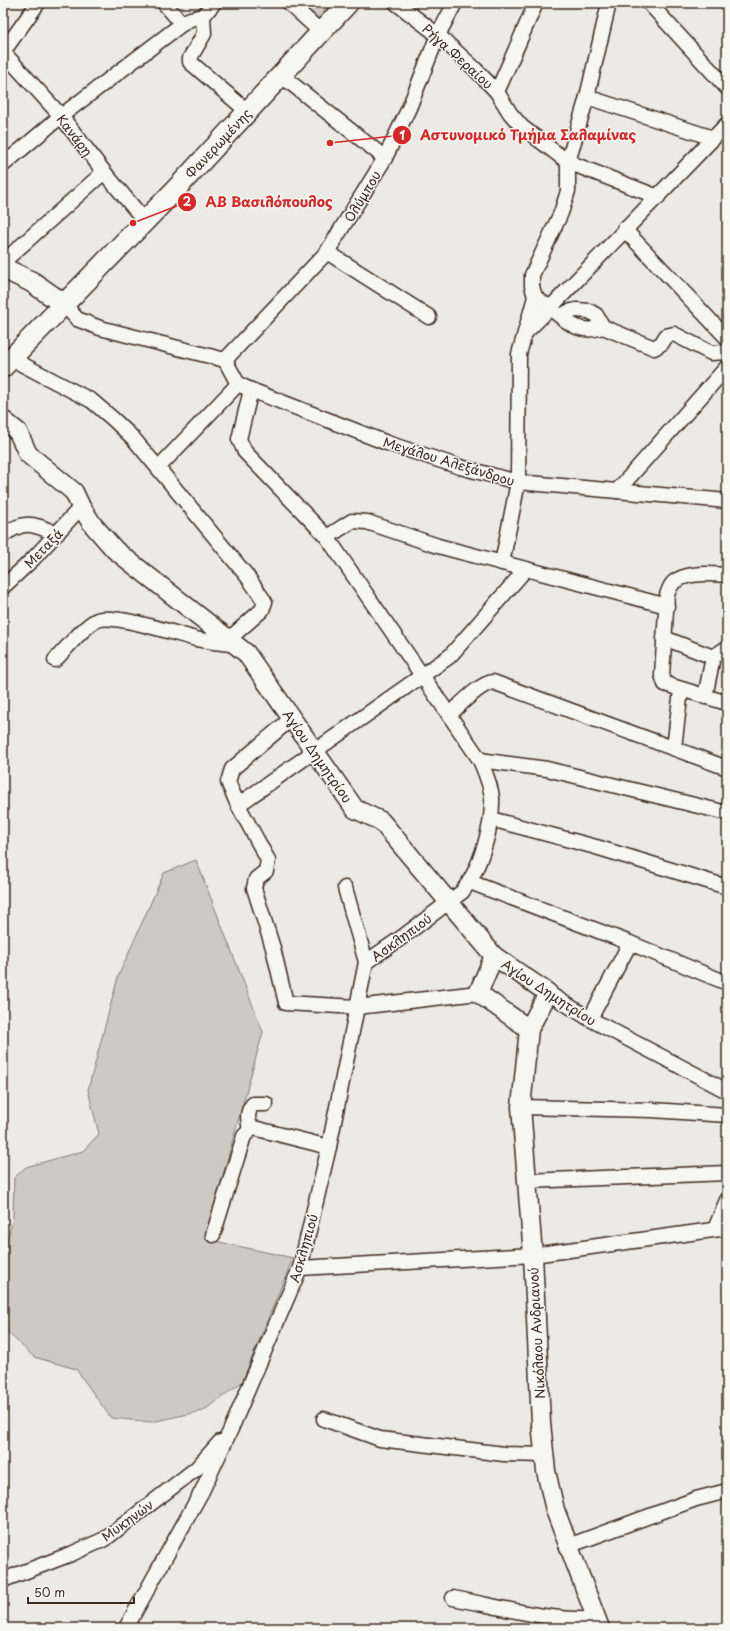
<svg xmlns="http://www.w3.org/2000/svg" width="730" height="1631" font-family="'Playpen Sans',sans-serif">
<style>
.green{fill:#cdcac4;stroke:#847a71}
.lines{fill:none;stroke-linecap:round;stroke-linejoin:round}
.minor-casing{stroke:#3b2a1e;stroke-width:17}
.tertiary-casing{stroke:#3b2a1e;stroke-width:21}
.secondary-casing{stroke:#3b2a1e;stroke-width:23}
.minor{stroke:#f6f6f2;stroke-width:14}
.tertiary{stroke:#f6f6f2;stroke-width:18}
.secondary{stroke:#f6f6f2;stroke-width:20}
.labels{text-anchor:middle;dominant-baseline:central;stroke-width:3;stroke-linejoin:round;paint-order:stroke}
.street-label{font-size:13px;fill:#3b2a1e;stroke:#f6f6f2}
.leader{fill:none;stroke:#d62828;stroke-width:1.5}
.callout-dot{fill:#d62828;stroke:#f6f6f2;stroke-width:1.5}
.mark-label{font-size:12px;text-anchor:middle;font-weight:bold;fill:#fff}
.callout-label{font-size:14px;text-anchor:middle;font-weight:bold;fill:#d62828;stroke:#f6f6f2;stroke-width:3;stroke-linejoin:round;paint-order:stroke}
</style>
<rect width="100%" height="100%" fill="#ebeae5"/>
<filter id="ink" filterUnits="userSpaceOnUse"><feTurbulence type="fractalNoise" baseFrequency=".025" numOctaves="2"/><feDisplacementMap in="SourceGraphic" scale="8" xChannelSelector="R" yChannelSelector="G"/><feConvolveMatrix kernelMatrix="1 2 1 2 8 2 1 2 1" color-interpolation-filters="sRGB"/></filter>
<g filter="url(#ink)">
<g class="green">
<path d="M301 3H334L319 19Z"/>
<path d="M196 860 263 1032 205 1239 293 1258 242 1382 203 1411 151 1422 111 1418 76 1369 34 1357 3 1328V1257L13 1218 14 1178 26 1167 83 1151 99 1134 88 1090 118 977 164 873Z"/>
</g>
<g class="lines">
<defs>
<g id="minor">
<path d="M289 3 321 32"/>
<path d="M396 3 438 35 475 69 497 92 510 113 522 127 568 162 658 197"/>
<path d="M649 3 727 88"/>
<path d="M203 16 204 34 190 58V62L247 111"/>
<path d="M182 24 190 19 203 16 214 3"/>
<path d="M3 52 61 116 104 172 144 220"/>
<path d="M3 52 38 3"/>
<path d="M282 76 385 158"/>
<path d="M497 92 536 3"/>
<path d="M587 97 713 138"/>
<path d="M3 165 61 116 182 24 164 3"/>
<path d="M624 229 727 338"/>
<path d="M327 252 429 317"/>
<path d="M3 262 104 172"/>
<path d="M535 297 532 286V275L561 213 568 191V162L587 97 609 3"/>
<path d="M65 305 77 319 100 328 225 360"/>
<path d="M561 316 568 312 576 310 589 311 596 315 603 327 654 348 662 343 666 336 674 334 711 353 727 352"/>
<path d="M526 332 550 308C568 322 578 335 603 327"/>
<path d="M12 359 92 401 113 419 133 438 158 468 247 576 265 602 262 610 229 639"/>
<path d="M225 360 238 384 251 390 387 443 460 467 518 482 727 501"/>
<path d="M225 360 327 252 385 158 409 108 438 35 455 3"/>
<path d="M158 468 238 384"/>
<path d="M617 491 727 367"/>
<path d="M3 535C26 519 33 524 57 534"/>
<path d="M327 537 352 521 367 522 438 546 667 606"/>
<path d="M502 563 518 482 519 354 535 297 550 308 727 124"/>
<path d="M727 575C712 574 690 572 677 580 671 583 669 589 667 595L662 675 665 684 727 703"/>
<path d="M3 587 33 559 81 507"/>
<path d="M664 638 713 657"/>
<path d="M55 660C66 649 84 626 97 620 113 613 177 634 196 639 209 642 223 643 236 645"/>
<path d="M705 697 713 657 727 648"/>
<path d="M449 715C460 705 479 684 493 682L727 768"/>
<path d="M292 718 232 769 228 782 238 805 268 860 266 871 256 879 254 888 273 948 286 1003 357 1007 478 993"/>
<path d="M674 748 681 690"/>
<path d="M480 760 547 769 727 813"/>
<path d="M238 805 450 656 526 569"/>
<path d="M491 819 596 847 727 887"/>
<path d="M470 882 630 943 727 983"/>
<path d="M345 888 366 962"/>
<path d="M548 993 590 1019 727 1091"/>
<path d="M590 1019 630 943"/>
<path d="M521 1107 652 1110 727 1115"/>
<path d="M250 1130C248 1120 246 1112 253 1104H266"/>
<path d="M526 1181 727 1173"/>
<path d="M715 1229 727 1200"/>
<path d="M213 1235 244 1136 250 1130 254 1128 329 1147"/>
<path d="M300 1268 533 1255 727 1228"/>
<path d="M324 1419 380 1439 504 1454 545 1455"/>
<path d="M568 1546 696 1499 727 1491"/>
<path d="M3 1580 71 1554 105 1539 197 1468 220 1442"/>
<path d="M453 1598C501 1607 547 1621 596 1619"/>
<path d="M126 1628 202 1491 231 1429 300 1268 329 1147 366 962 401 938 462 892C480 870 493 826 492 798 491 785 485 772 480 760L327 537 245 452 239 439 251 390"/>
</g>
<g id="tertiary">
<path d="M3 420 18 432 28 454 74 492 81 507 93 525 115 550 246 653 355 809 381 821 494 956 548 993 529 1029 521 1107 533 1255 541 1423 546 1471 555 1510 600 1628"/>
<path d="M494 956 478 993 529 1029"/>
</g>
<g id="secondary">
<path d="M3 268 32 282 65 305"/>
<path d="M3 367 176 189 348 3"/>
</g>
</defs>
<use href="#minor" class="minor-casing"/>
<use href="#tertiary" class="tertiary-casing"/>
<use href="#secondary" class="secondary-casing"/>
<use href="#minor" class="minor"/>
<use href="#tertiary" class="tertiary"/>
<use href="#secondary" class="secondary"/>
</g>
</g>
<g class="labels">
<g class="street-label">
<text transform="translate(458 56) rotate(42)">Ρήγα Φεραίου</text>
<text transform="translate(75 135) rotate(52)">Κανάρη</text>
<text transform="translate(218 143) rotate(-47)">Φανερωμένης</text>
<text transform="translate(362 196) rotate(-59)">Ολύμπου</text>
<text transform="translate(449 461) rotate(17)">Μεγάλου Αλεξάνδρου</text>
<text transform="translate(43 548) rotate(-46)">Μεταξά</text>
<text transform="translate(318 756) rotate(55)">Αγίου Δημητρίου</text>
<text transform="translate(401 937) rotate(-36)">Ασκληπιού</text>
<text transform="translate(549 992) rotate(33)">Αγίου Δημητρίου</text>
<text transform="translate(303 1248) rotate(-74)">Ασκληπιού</text>
<text transform="translate(536 1333) rotate(-93)">Νικόλαου Ανδριανού</text>
<text transform="translate(127 1520) rotate(-36)">Μυκηνών</text>
</g>
</g>
<path class="leader" d="M330 143L402 135M133 223L187 202"/>
<g class="callout-dot">
<circle cx="330" cy="143" r="4"/>
<circle cx="133" cy="223" r="4"/>
<circle cx="402" cy="135" r="10"/>
<circle cx="187" cy="202" r="10"/>
</g>
<g class="mark-label">
<text x="402" y="140">1</text>
<text x="187" y="206">2</text>
</g>
<g class="callout-label">
<text x="528" y="140">Αστυνομικό Τμήμα Σαλαμίνας</text>
<text x="269" y="207">ΑΒ Βασιλόπουλος</text>
</g>
<rect width="730" height="1631" fill="none" stroke="#f6f6f2" stroke-width="16"/>
<rect x="8" y="8" width="714" height="1615" fill="none" stroke="#3b2a1e" stroke-width="1.5" filter="url(#ink)"/>
<path d="M28 1597v6h106v-6" fill="none" stroke="#3b2a1e" stroke-width="2"/>
<text x="34" y="1597" font-size="12" fill="#3b2a1e" stroke="#f6f6f2" stroke-width="3" paint-order="stroke">50 m</text>
</svg>
